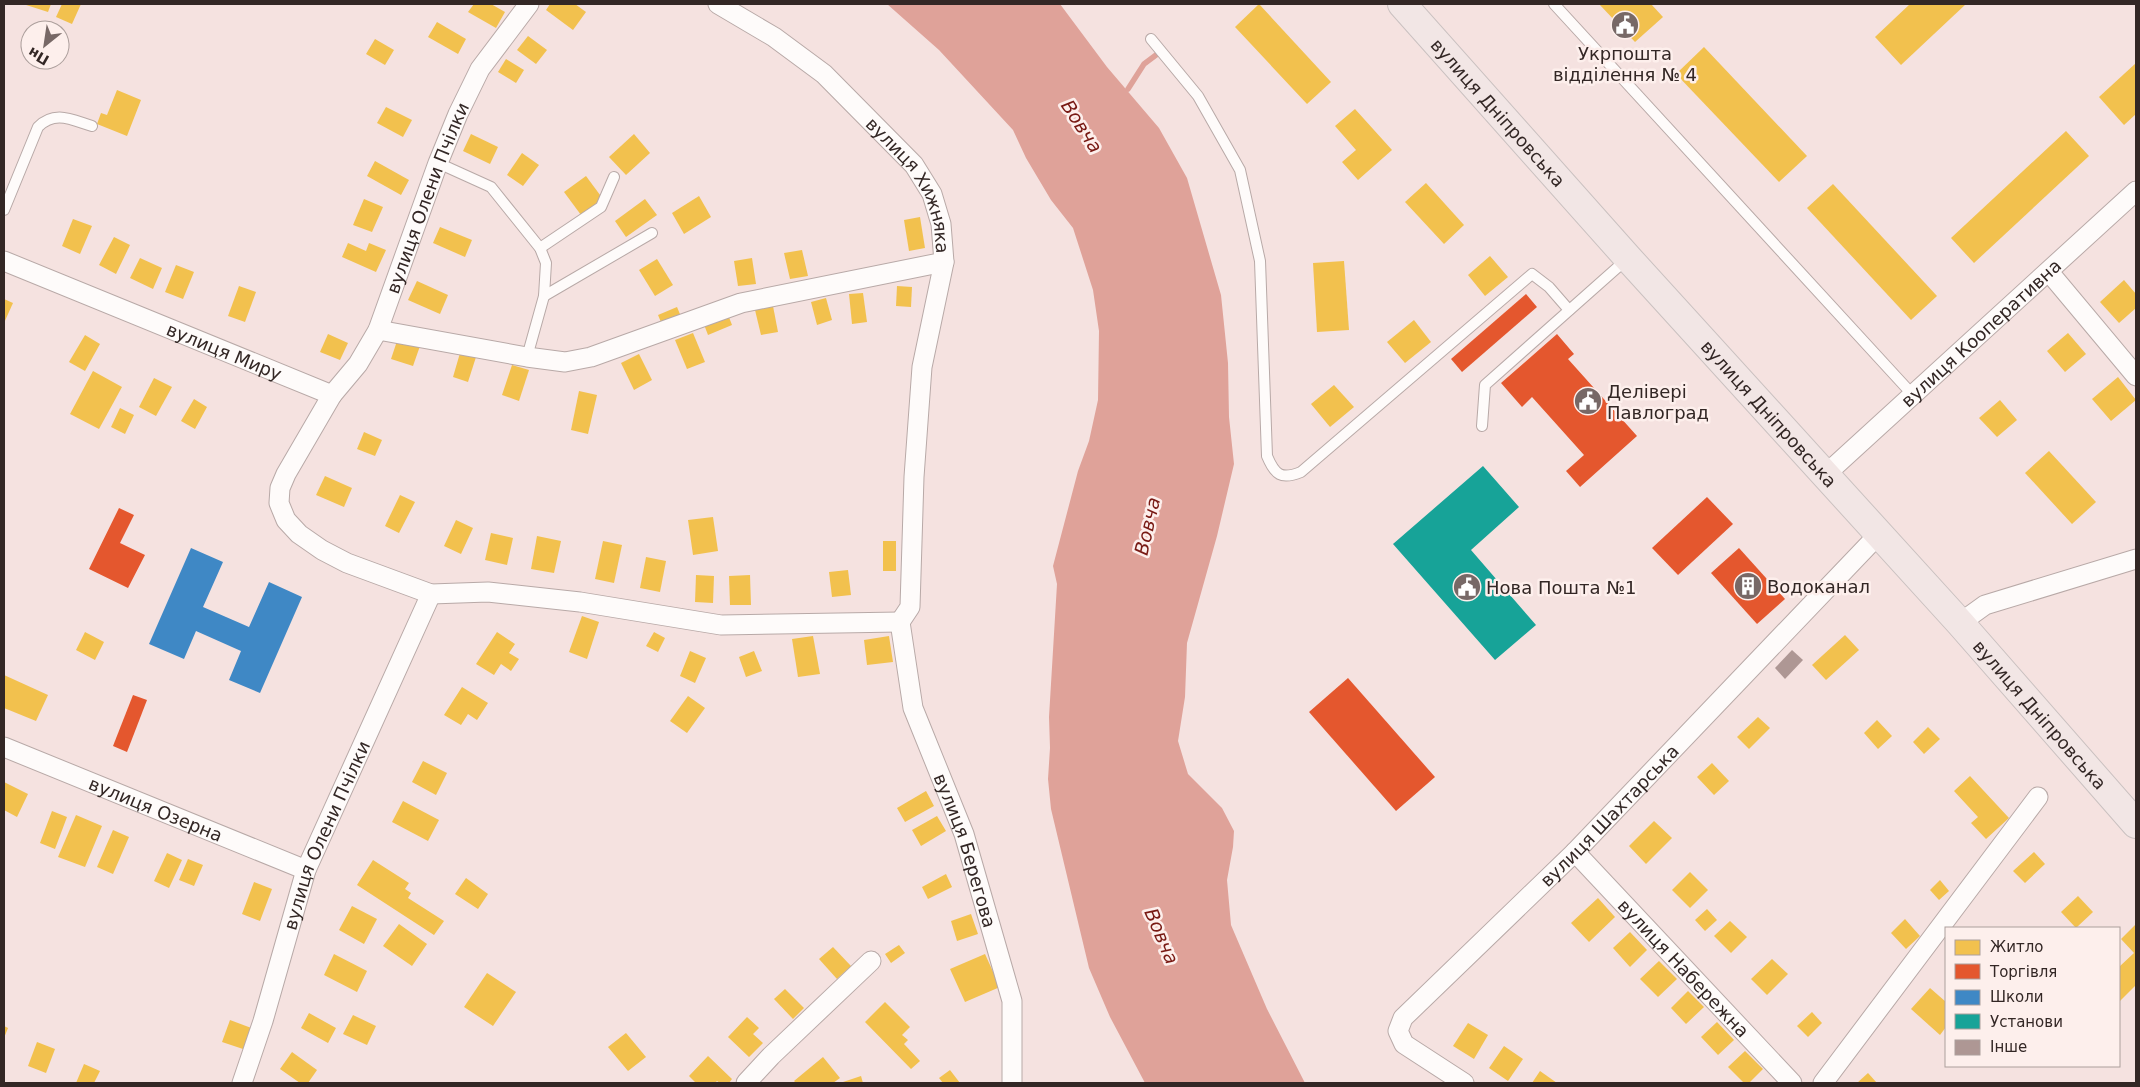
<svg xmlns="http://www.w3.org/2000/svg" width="2140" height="1087" font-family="'DejaVu Sans',sans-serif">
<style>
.water{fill:#dfa299}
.homes{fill:#f2c14e}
.shops{fill:#e4572e}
.schools{fill:#3f88c5}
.public{fill:#17a398}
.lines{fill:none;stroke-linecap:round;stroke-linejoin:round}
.stream{stroke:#dfa299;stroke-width:5.5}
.building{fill:#ae9794}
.lane-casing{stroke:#b8a9a7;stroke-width:12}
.street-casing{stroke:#b8a9a7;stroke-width:21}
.highway-casing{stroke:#cac1c0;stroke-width:30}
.lane{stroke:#fefbfa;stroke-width:10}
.street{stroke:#fefbfa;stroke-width:19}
.highway{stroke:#f2e6e5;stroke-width:28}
.labels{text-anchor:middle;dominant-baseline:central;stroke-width:5;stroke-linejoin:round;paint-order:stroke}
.poi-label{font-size:18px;fill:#332725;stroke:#fdefec;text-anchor:start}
.street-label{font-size:18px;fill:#332725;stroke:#fdefec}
.water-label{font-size:19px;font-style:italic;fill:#781913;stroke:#fdefec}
</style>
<rect width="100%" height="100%" fill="#f5e2e0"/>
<path class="water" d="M887 4H1060L1107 67 1159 128 1187 178 1221 295 1228 363 1229 417 1234 464 1217 536 1187 643 1185 697 1178 741 1188 774 1222 808 1234 831 1233 847 1227 880 1231 925 1267 1009 1305 1083H1145L1110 1017 1089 968 1051 809 1048 779 1050 748 1049 717 1057 584 1053 566 1078 471 1089 441 1098 400 1099 331 1093 290 1073 228 1051 200 1026 158 1013 130 939 50Z"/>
<g class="homes">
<path d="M23 4H51L48 12Z"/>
<path d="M62 4H81L72 24 56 17Z"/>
<path d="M474 4H491L505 12 496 28 468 12Z"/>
<path d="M550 4H575L586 12 573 30 546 10Z"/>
<path d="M1259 4 1331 82 1307 104 1235 27Z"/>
<path d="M1599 4H1651L1663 17 1635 42Z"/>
<path d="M1910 4H1966L1901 65 1875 37Z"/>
<path d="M437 22 466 39 458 54 428 37Z"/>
<path d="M528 36 547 50 536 64 517 50Z"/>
<path d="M375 39 394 50 385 65 366 54Z"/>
<path d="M1704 47 1807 156 1779 182 1676 74Z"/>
<path d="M506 59 524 70 516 83 498 72Z"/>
<path d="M2136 63V114L2124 125 2099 97Z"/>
<path d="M117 90 141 100 127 136 97 124 101 113 107 115Z"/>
<path d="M386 107 412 120 403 137 377 123Z"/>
<path d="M1355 109 1392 150 1358 180 1342 162 1356 150 1335 126Z"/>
<path d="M2066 131 2089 156 1974 263 1951 238Z"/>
<path d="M471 134 498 147 490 164 463 151Z"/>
<path d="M634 134 650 153 626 175 609 157Z"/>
<path d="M522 153 539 165 523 186 507 175Z"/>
<path d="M375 161 409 180 401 195 367 176Z"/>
<path d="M586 176 603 199 581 215 564 192Z"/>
<path d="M1426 183 1464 225 1444 244 1405 202Z"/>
<path d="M1833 184 1937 296 1911 320 1807 208Z"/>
<path d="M699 196 711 217 684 234 672 213Z"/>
<path d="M364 199 383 207 372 232 353 225Z"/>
<path d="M645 199 657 215 626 237 615 221Z"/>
<path d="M920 217 925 248 909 251 904 220Z"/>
<path d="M73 219 92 226 80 254 62 246Z"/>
<path d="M440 227 472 240 465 257 433 243Z"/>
<path d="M114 237 130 245 116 274 99 265Z"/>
<path d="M348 243 366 251 369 243 386 250 376 272 342 257Z"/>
<path d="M802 250 808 276 790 279 784 253Z"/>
<path d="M1490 256 1508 277 1485 296 1468 275Z"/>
<path d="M140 258 162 268 153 289 130 278Z"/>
<path d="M752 258 756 284 738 286 734 261Z"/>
<path d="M657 259 673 285 655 296 639 270Z"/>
<path d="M1344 261 1349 330 1317 332 1313 263Z"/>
<path d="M176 265 194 272 183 299 165 292Z"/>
<path d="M2124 280 2136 294V308L2119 323 2100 302Z"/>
<path d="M417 281 448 295 440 314 408 300Z"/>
<path d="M239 286 256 292 245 322 228 316Z"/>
<path d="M897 286 912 287 911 307 896 306Z"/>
<path d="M863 293 867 322 852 324 849 294Z"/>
<path d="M826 298 832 320 817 325 811 302Z"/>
<path d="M4 299 13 303 4 323Z"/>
<path d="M773 306 778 332 761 335 755 310Z"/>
<path d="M677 307 682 319 663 327 658 315Z"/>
<path d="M727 312 732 325 708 335 703 322Z"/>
<path d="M1414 320 1431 342 1405 363 1387 342Z"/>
<path d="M693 333 705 362 687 369 675 340Z"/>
<path d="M2068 333 2086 354 2065 372 2047 351Z"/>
<path d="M328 334 348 343 340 360 320 352Z"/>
<path d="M85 335 100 344 85 371 69 362Z"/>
<path d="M398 338 420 346 413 366 391 359Z"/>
<path d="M460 353 476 357 468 382 453 377Z"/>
<path d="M639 354 652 380 634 390 621 363Z"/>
<path d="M512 365 529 370 519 401 502 395Z"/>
<path d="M93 371 122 387 99 429 70 414Z"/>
<path d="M2118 377 2136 400 2111 421 2092 399Z"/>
<path d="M154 378 172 387 156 416 139 407Z"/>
<path d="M1334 385 1354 407 1330 427 1311 404Z"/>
<path d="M579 391 597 395 588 434 571 430Z"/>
<path d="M194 399 207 407 195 429 181 421Z"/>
<path d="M2000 400 2017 420 1997 437 1979 418Z"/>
<path d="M120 408 134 415 125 434 111 427Z"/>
<path d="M364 432 382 440 375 456 357 449Z"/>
<path d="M2049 451 2096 502 2072 524 2025 473Z"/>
<path d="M325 476 352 488 344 507 316 495Z"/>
<path d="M400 495 415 502 399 533 385 526Z"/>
<path d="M713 517 718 551 693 555 688 520Z"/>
<path d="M456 520 473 528 461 554 444 546Z"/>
<path d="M491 533 513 538 507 565 485 560Z"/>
<path d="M537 536 561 541 554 573 531 569Z"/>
<path d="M603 541 622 545 614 583 595 579Z"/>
<rect x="883" y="541" width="13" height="30"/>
<path d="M646 557 666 561 660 592 640 588Z"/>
<path d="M848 570 851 595 832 597 829 572Z"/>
<path d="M696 575 714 576 713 603 695 602Z"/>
<path d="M750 575 751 605H730L729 576Z"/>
<path d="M582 616 599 622 587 659 569 652Z"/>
<path d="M85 632 104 642 95 660 76 650Z"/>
<path d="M497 632 515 644 509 653 519 659 511 671 501 664 494 675 476 664Z"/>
<path d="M654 632 665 638 658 652 646 646Z"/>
<path d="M1845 635 1859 650 1826 680 1812 665Z"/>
<path d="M813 636 820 674 798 677 792 639Z"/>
<path d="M889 636 893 662 867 665 864 640Z"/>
<path d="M690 651 706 658 695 683 680 676Z"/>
<path d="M754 651 762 671 746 677 739 657Z"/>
<path d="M4 675 48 695 36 721 4 708Z"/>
<path d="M462 687 488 703 477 720 468 714 461 725 444 715Z"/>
<path d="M688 696 705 708 687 733 670 721Z"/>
<path d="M1758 717 1770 728 1749 749 1737 737Z"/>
<path d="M1877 720 1892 736 1878 749 1864 733Z"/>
<path d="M1928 727 1940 739 1924 754 1913 742Z"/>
<path d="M423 761 447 773 436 795 412 782Z"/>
<path d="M1712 763 1729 781 1714 795 1697 777Z"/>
<path d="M1970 776 2009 818 1986 839 1971 823 1978 817 1954 791Z"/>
<path d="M4 782 28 794 17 817 4 810Z"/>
<path d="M926 791 934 806 905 822 897 808Z"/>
<path d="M403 801 439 820 428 841 392 822Z"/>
<path d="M52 811 67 817 55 849 40 843Z"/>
<path d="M76 815 102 826 85 867 58 857Z"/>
<path d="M937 816 946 831 921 846 912 830Z"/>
<path d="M1654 821 1672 838 1646 864 1629 846Z"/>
<path d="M113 830 129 837 113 874 97 867Z"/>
<path d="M2034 852 2045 864 2025 883 2013 871Z"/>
<path d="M167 853 182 860 169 888 154 881Z"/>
<path d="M188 859 203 865 194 886 179 880Z"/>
<path d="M373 860 409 883 405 889 411 893 408 898 444 921 434 935 357 885Z"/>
<path d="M1690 872 1708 890 1690 908 1672 890Z"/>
<path d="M946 874 952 887 928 899 922 887Z"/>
<path d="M466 878 488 894 478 909 455 894Z"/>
<path d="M1940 880 1949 891 1939 900 1930 890Z"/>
<path d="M254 882 272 889 260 921 242 914Z"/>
<path d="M2078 896 2093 912 2076 928 2061 912Z"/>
<path d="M1598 898 1615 917 1589 942 1571 923Z"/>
<path d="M352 906 377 919 364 944 339 930Z"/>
<path d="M1707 909 1717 920 1705 931 1695 920Z"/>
<path d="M971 914 978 934 957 941 951 921Z"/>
<path d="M1905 919 1920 936 1906 949 1891 933Z"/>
<path d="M1730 921 1747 937 1731 953 1714 936Z"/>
<path d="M399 924 427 944 412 966 383 946Z"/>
<path d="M2136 924V985L2119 1002V967L2134 953 2121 939Z"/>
<path d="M1630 932 1647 950 1630 967 1613 948Z"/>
<path d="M899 945 905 953 891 963 885 954Z"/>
<path d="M833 947 851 966 837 979 819 959Z"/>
<path d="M334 954 367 971 357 992 324 975Z"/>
<path d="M985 954 1000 987 965 1002 950 969Z"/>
<path d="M1772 959 1788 974 1767 995 1751 979Z"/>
<path d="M1659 961 1677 979 1658 997 1640 979Z"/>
<path d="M487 973 516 992 493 1026 464 1007Z"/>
<path d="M1930 988 1946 1002V1027L1940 1035 1911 1009Z"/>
<path d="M785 989 804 1008 793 1019 774 999Z"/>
<path d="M1688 991 1704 1007 1686 1024 1671 1008Z"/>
<path d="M885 1002 910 1027 902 1035 908 1040 904 1044 920 1061 911 1069 865 1022Z"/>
<path d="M1812 1012 1822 1023 1808 1037 1797 1026Z"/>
<path d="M309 1013 336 1028 328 1043 301 1028Z"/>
<path d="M353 1015 376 1026 367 1045 343 1034Z"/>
<path d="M747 1017 759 1028 753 1034 763 1043 749 1057 728 1037Z"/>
<path d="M230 1020 257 1030 249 1051 222 1042Z"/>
<path d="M1717 1022 1734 1040 1718 1055 1701 1037Z"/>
<path d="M1468 1023 1488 1035 1474 1059 1453 1046Z"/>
<path d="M4 1026 8 1028 4 1038Z"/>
<path d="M626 1033 646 1057 628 1071 608 1047Z"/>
<path d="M37 1042 55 1049 46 1073 28 1066Z"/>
<path d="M1504 1046 1523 1059 1508 1081 1489 1068Z"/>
<path d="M1745 1051 1763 1069 1749 1083H1744L1728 1067Z"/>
<path d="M292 1052 317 1070 308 1083H300L280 1069Z"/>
<path d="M708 1056 732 1079 729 1083H720L717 1081 715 1083H696L689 1076Z"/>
<path d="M823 1057 840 1078 833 1083H796L794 1081Z"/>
<path d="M84 1064 100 1071 94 1083H76Z"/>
<path d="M950 1070 960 1083H943L939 1078Z"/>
<path d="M1540 1071 1557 1083H1532Z"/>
<path d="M1868 1073 1877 1083H1857Z"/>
<path d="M861 1076 863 1083H843V1082Z"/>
</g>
<g class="shops">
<path d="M1526 294 1537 307 1462 372 1451 359Z"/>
<path d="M1557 334 1574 354 1568 359 1637 436 1580 487 1566 471 1584 455 1532 397 1522 407 1501 383Z"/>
<path d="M1707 497 1733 524 1678 575 1652 548Z"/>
<path d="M119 508 134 515 120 543 145 555 128 588 89 569Z"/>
<path d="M1739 548 1785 599 1757 624 1711 573Z"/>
<path d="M1348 678 1435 777 1396 811 1309 712Z"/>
<path d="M133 695 147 700 127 752 113 746Z"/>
</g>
<path class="schools" d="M191 548 223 562 203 607 249 627 269 582 302 597 260 693 229 680 241 651 196 631 184 659 149 644Z"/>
<path class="public" d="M1483 466 1519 507 1471 550 1536 625 1495 660 1393 544Z"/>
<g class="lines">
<path class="stream" d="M1128 89 1144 64 1156 55"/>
</g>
<path class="building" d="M1792 650 1803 660 1785 679 1775 668Z"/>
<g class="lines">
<defs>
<g id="lane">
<path d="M1554 4 1912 394"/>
<path d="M1151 39 1198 96 1240 170 1260 261 1267 456C1275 475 1281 480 1301 472L1532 274 1549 287 1569 310"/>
<path d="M438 163 491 187 540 248 546 263 544 296 527 357"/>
<path d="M4 210 38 127C55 110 72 120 92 126"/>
<path d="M540 248 601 207 614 177"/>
<path d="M544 296 652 233"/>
<path d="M1482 426 1485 385 1627 259"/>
</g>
<g id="street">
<path id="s1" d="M718 4 774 37 824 74 914 165 932 194 941 224 944 262 922 367 914 477 910 607 900 622"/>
<path id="s2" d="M4 261 332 395 286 474 280 488 279 503 286 520 299 534 322 550 347 563 431 594 488 592 580 602 721 625 900 622"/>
<path d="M2049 272 2136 376"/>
<path d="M378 330 527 357 565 362 591 357 741 303 944 262"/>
<path id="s3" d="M332 395 358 364 378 330 438 163 458 114 480 69 529 4"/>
<path id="s4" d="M1825 475 2136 191"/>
<path id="s5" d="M900 622 913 708 964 834 1012 1001V1083"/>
<path d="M1960 623 1985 605 2136 559"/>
<path id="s6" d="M4 747 306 870"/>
<path id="s7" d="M1575 852 1792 1083"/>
<path id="s8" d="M242 1083 263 1021 306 870 431 594"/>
<path d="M746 1083 771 1056 871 961"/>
<path id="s9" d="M1464 1083 1404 1044 1398 1031 1403 1018 1575 852 1879 534"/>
<path d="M1823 1083 2038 797"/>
</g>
<g id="highway">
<path id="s10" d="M1402 4 1628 258 1960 623 2136 824"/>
</g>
</defs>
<use href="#lane" class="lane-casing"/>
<use href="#street" class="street-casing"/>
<use href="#highway" class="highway-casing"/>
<use href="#lane" class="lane"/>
<use href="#street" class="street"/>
<use href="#highway" class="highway"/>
</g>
<defs>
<symbol id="civic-disc" viewBox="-11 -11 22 22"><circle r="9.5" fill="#776866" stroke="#fdefec"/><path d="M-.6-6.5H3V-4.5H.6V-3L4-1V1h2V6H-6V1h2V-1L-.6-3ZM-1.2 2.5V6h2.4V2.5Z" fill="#fff"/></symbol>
<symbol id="building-disc" viewBox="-11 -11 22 22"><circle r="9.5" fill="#776866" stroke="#fdefec"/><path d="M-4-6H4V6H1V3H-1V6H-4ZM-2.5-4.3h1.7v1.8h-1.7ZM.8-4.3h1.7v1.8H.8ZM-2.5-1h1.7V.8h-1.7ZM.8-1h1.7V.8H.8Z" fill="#fff"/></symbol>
</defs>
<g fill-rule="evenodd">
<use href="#civic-disc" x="1609" y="9" width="32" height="32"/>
<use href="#civic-disc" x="1572" y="385" width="32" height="32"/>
<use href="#building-disc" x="1732" y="570" width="32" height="32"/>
<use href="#civic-disc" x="1451" y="571" width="32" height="32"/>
</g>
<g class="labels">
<g class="poi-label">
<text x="1625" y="53" text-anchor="middle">Укрпошта<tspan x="1625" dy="21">відділення № 4</tspan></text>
<text x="1607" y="391">Делівері<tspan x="1607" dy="21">Павлоград</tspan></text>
<text x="1767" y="586">Водоканал</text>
<text x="1486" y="587">Нова Пошта №1</text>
</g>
<g class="street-label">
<text stroke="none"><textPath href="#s10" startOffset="145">вулиця Дніпровська</textPath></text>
<text stroke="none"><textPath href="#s1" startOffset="271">вулиця Хижняка</textPath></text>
<text stroke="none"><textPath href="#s3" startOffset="221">вулиця Олени Пчілки</textPath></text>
<text stroke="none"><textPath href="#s4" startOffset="211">вулиця Кооперативна</textPath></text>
<text stroke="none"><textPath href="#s2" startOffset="238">вулиця Миру</textPath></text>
<text stroke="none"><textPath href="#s10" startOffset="550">вулиця Дніпровська</textPath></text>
<text stroke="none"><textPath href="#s10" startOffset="955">вулиця Дніпровська</textPath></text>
<text stroke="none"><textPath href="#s6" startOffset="164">вулиця Озерна</textPath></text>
<text stroke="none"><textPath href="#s9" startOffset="389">вулиця Шахтарська</textPath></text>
<text stroke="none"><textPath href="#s8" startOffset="262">вулиця Олени Пчілки</textPath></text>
<text stroke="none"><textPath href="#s5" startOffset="239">вулиця Берегова</textPath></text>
<text stroke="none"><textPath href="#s7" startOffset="159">вулиця Набережна</textPath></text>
</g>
<g class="water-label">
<text transform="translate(1082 126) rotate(57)">Вовча</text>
<text transform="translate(1147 526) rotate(-77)">Вовча</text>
<text transform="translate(1162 936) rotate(67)">Вовча</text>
</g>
</g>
<rect width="2140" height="1087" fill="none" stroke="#332725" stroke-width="10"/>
<rect x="1945" y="927" width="175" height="140" fill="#fdefec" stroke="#ac9f9c"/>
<rect x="1955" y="940" width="25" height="15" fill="#f2c14e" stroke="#ac9f9c"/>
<text x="1990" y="952" font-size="15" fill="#332725">Житло</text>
<rect x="1955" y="964" width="25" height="15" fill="#e4572e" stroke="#ac9f9c"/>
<text x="1990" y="977" font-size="15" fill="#332725">Торгівля</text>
<rect x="1955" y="990" width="25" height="15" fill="#3f88c5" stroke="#ac9f9c"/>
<text x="1990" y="1002" font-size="15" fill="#332725">Школи</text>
<rect x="1955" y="1014" width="25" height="15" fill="#17a398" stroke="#ac9f9c"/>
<text x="1990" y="1027" font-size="15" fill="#332725">Установи</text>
<rect x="1955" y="1040" width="25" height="15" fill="#ae9794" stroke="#ac9f9c"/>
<text x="1990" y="1052" font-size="15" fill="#332725">Інше</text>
<g transform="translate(45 45) rotate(210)"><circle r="24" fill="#fdefec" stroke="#ac9f9c"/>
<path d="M0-4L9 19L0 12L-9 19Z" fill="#776866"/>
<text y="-8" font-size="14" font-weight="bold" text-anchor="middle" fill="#332725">Пн</text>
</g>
</svg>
